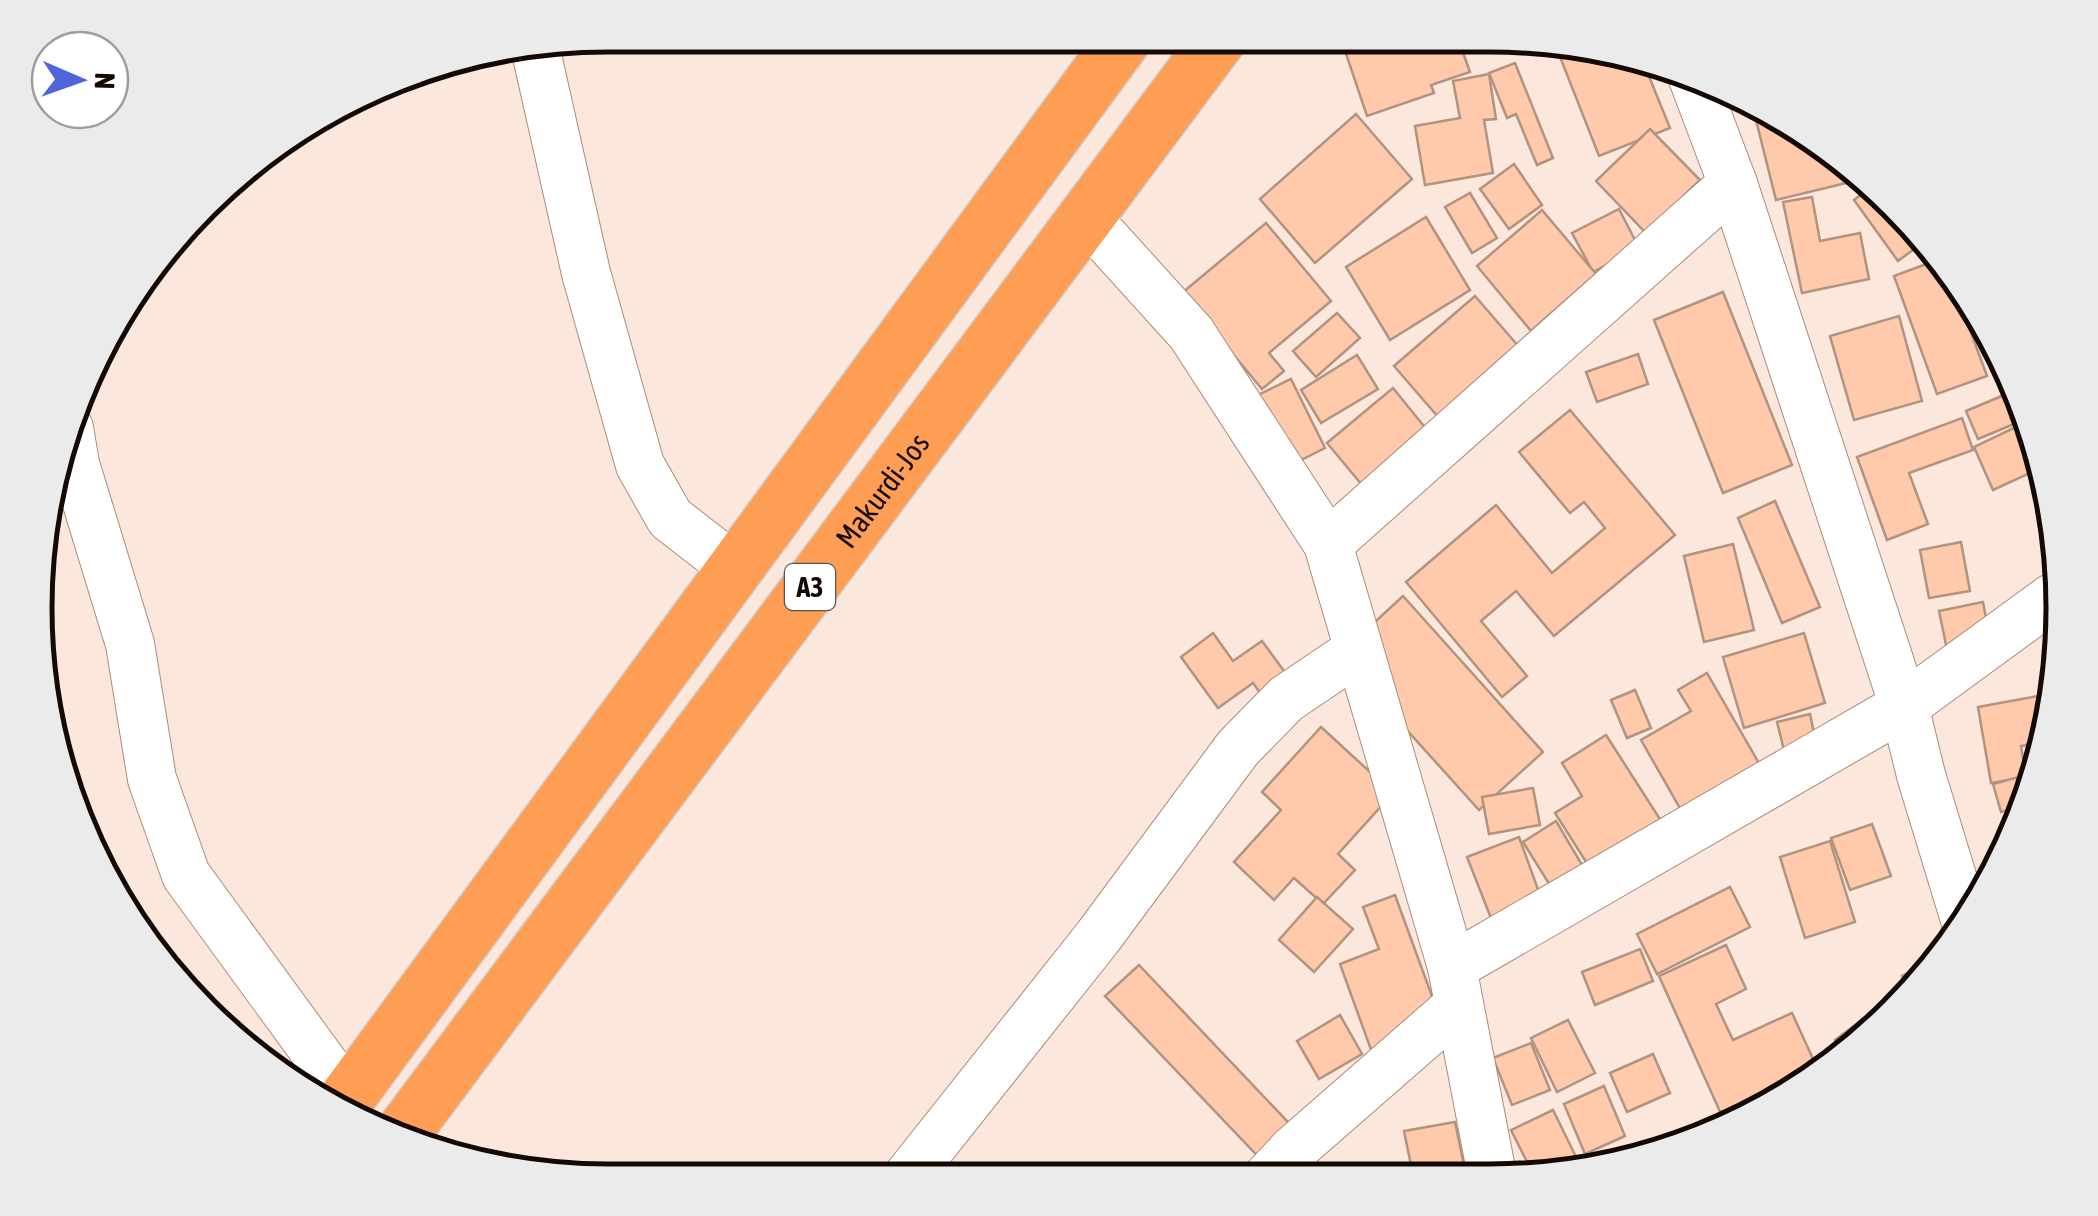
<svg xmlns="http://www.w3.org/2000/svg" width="2098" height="1216" font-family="'Asap Condensed',sans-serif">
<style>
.building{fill:#fecaab;stroke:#b19380;stroke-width:2.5}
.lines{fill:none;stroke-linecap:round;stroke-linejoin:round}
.minor-casing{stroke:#ab8c7a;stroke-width:50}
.trunk-casing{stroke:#d0cecd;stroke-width:58}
.minor{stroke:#fff;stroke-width:48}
.trunk{stroke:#fe9e54;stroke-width:55}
.labels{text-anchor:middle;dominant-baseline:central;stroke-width:10;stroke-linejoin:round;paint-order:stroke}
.shield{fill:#fff;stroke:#5a5450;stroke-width:2.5}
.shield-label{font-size:28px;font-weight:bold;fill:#140a05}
.street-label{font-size:30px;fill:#140a05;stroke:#fff}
.rim{fill:none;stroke:#140a05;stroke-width:5}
</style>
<rect width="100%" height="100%" fill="#fbe7dc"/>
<g class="building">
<path d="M1340 36H1457L1470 72 1431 85 1434 93 1367 116Z"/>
<path d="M1560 43 1642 59 1670 128 1599 156 1555 44Z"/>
<path d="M1515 63 1553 158 1537 165 1516 114 1507 118 1489 73Z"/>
<path d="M1489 74 1496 119 1484 120 1493 173 1425 185 1415 126 1460 118 1453 81Z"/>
<path d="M1752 104 1808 131 1842 165 1846 183 1776 200Z"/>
<path d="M1356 114 1412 179 1315 263 1260 199Z"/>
<path d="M1650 129 1700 180 1646 233 1596 181Z"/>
<path d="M1514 164 1542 205 1509 229 1480 189Z"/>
<path d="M1867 190 1921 244 1898 261 1854 200Z"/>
<path d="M1470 193 1497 238 1472 253 1445 207Z"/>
<path d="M1812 197 1820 241 1860 233 1869 279 1802 293 1783 202Z"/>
<path d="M1619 209 1639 248 1593 272 1572 233Z"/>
<path d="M1542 210 1596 274 1531 331 1477 266Z"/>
<path d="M1426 217 1470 290 1390 340 1346 267Z"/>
<path d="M1266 223 1331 301 1269 353 1284 371 1262 389 1182 293Z"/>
<path d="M1937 260 1966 289 1970 299 1960 303 1987 376 1937 394 1894 276Z"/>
<path d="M1723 292 1792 465 1723 493 1654 320Z"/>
<path d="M1475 296 1520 348 1439 418 1394 366Z"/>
<path d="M1337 313 1360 338 1316 377 1293 351Z"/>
<path d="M1899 316 1922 401 1854 420 1830 336Z"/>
<path d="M1638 354 1648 384 1597 402 1586 372Z"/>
<path d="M1357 355 1378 389 1321 423 1301 390Z"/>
<path d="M1291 379 1325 448 1291 465 1256 396Z"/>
<path d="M1393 388 1432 436 1367 491 1327 443Z"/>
<path d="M2009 393 2021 421 1978 439 1966 411Z"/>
<path d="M1570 410 1675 535 1554 636 1516 591 1481 621 1527 676 1502 697 1406 582 1496 505 1552 573 1605 528 1584 502 1570 513 1519 452Z"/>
<path d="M1962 418 1973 450 1909 473 1928 524 1887 540 1857 457Z"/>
<path d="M2022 424 2041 468 1993 490 1974 447Z"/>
<path d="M1775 501 1820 607 1782 623 1738 518Z"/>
<path d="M1961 542 1970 591 1929 598 1920 550Z"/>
<path d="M1733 544 1754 630 1704 642 1684 556Z"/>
<path d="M1403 596 1543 752 1479 810 1339 655Z"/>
<path d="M1983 602 1994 661 1951 669 1939 611Z"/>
<path d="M1213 633 1233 661 1262 641 1297 689 1271 708 1253 683 1218 708 1181 657Z"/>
<path d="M1804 633 1825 703 1744 728 1723 657Z"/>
<path d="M1707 673 1760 765 1681 810 1641 740 1691 711 1678 690Z"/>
<path d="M1635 690 1651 728 1627 738 1611 700Z"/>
<path d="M2038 696 2045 735 2043 742 2021 746 2026 777 1991 783 1978 707Z"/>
<path d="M1810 714 1816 743 1784 750 1777 722Z"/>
<path d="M1321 727 1393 793 1338 854 1355 870 1323 904 1294 878 1274 900 1234 862 1281 810 1262 792Z"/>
<path d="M1606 735 1667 830 1595 876 1555 813 1582 796 1562 763Z"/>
<path d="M2030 774 2016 808 2001 812 1993 784Z"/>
<path d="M1533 788 1540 825 1489 834 1482 797Z"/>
<path d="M1556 821 1588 875 1556 895 1523 842Z"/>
<path d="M1872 824 1891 876 1850 890 1831 838Z"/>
<path d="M1519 837 1548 917 1498 936 1467 857Z"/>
<path d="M1830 841 1855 922 1805 938 1780 857Z"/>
<path d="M1730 887 1750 927 1657 974 1637 934Z"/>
<path d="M1395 895 1445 1032 1374 1058 1340 964 1379 949 1363 907Z"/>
<path d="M1317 897 1353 929 1314 972 1279 940Z"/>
<path d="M1726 945 1746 989 1716 1004 1733 1040 1792 1013 1819 1072 1722 1116 1659 976Z"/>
<path d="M1640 949 1653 981 1595 1005 1582 972Z"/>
<path d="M1923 964 1928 973 1911 994 1902 976Z"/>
<path d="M1139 965 1304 1139 1271 1170 1105 996Z"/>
<path d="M1340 1015 1362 1054 1319 1079 1297 1041Z"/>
<path d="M1867 1016 1876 1028 1844 1052 1835 1040Z"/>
<path d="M1568 1020 1595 1073 1557 1092 1531 1038Z"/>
<path d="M1531 1043 1550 1090 1512 1105 1493 1058Z"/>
<path d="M1653 1054 1670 1093 1627 1112 1610 1073Z"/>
<path d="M1604 1086 1625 1136 1585 1154 1564 1104Z"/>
<path d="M1553 1110 1582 1169 1535 1178 1511 1130Z"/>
<path d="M1455 1122 1467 1180H1414L1404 1131Z"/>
<path d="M1693 1128 1699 1139 1674 1151 1640 1157Z"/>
</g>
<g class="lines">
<defs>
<g id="minor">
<path d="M535 47 586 273 640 465 670 518 733 567"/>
<path d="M1691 73 1733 184 1904 706 1921 775 1967 926"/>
<path d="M1086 217 1191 333 1328 544 1452 967 1493 1180"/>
<path d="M69 428 75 464 130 644 152 779 186 875 348 1097"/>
<path d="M1328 544 1733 184"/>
<path d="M1452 967 1904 706 2052 598"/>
<path d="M905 1180 1098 937 1238 748 1286 699 1357 651"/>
<path d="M1265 1180 1294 1149 1459 1005"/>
</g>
<g id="trunk">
<path d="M339 1109 1126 36"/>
<path id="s1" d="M399 1138 1221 36"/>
</g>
</defs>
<use href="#minor" class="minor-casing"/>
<use href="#trunk" class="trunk-casing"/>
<use href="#minor" class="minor"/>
<use href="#trunk" class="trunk"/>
</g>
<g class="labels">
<rect class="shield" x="785" y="564" width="50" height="46" rx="8"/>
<g class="shield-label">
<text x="810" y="587">A3</text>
</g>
<g class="street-label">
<text stroke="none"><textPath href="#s1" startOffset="808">Makurdi-Jos</textPath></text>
</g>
</g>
<path d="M0 0H2098V1216H0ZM608 52H1490A556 556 0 0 1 2046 608V608A556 556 0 0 1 1490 1164H608A556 556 0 0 1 52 608V608A556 556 0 0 1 608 52Z" fill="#ecebeb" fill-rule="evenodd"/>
<path class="rim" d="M608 52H1490A556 556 0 0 1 2046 608V608A556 556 0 0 1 1490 1164H608A556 556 0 0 1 52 608V608A556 556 0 0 1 608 52Z"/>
<g transform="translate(80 80) rotate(92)"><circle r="48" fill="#ffffff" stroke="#a19d9b" stroke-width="2.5"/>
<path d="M0-8L18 38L0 25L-18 38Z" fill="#5065da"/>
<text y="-15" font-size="28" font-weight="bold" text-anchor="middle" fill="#140a05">N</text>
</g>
</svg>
